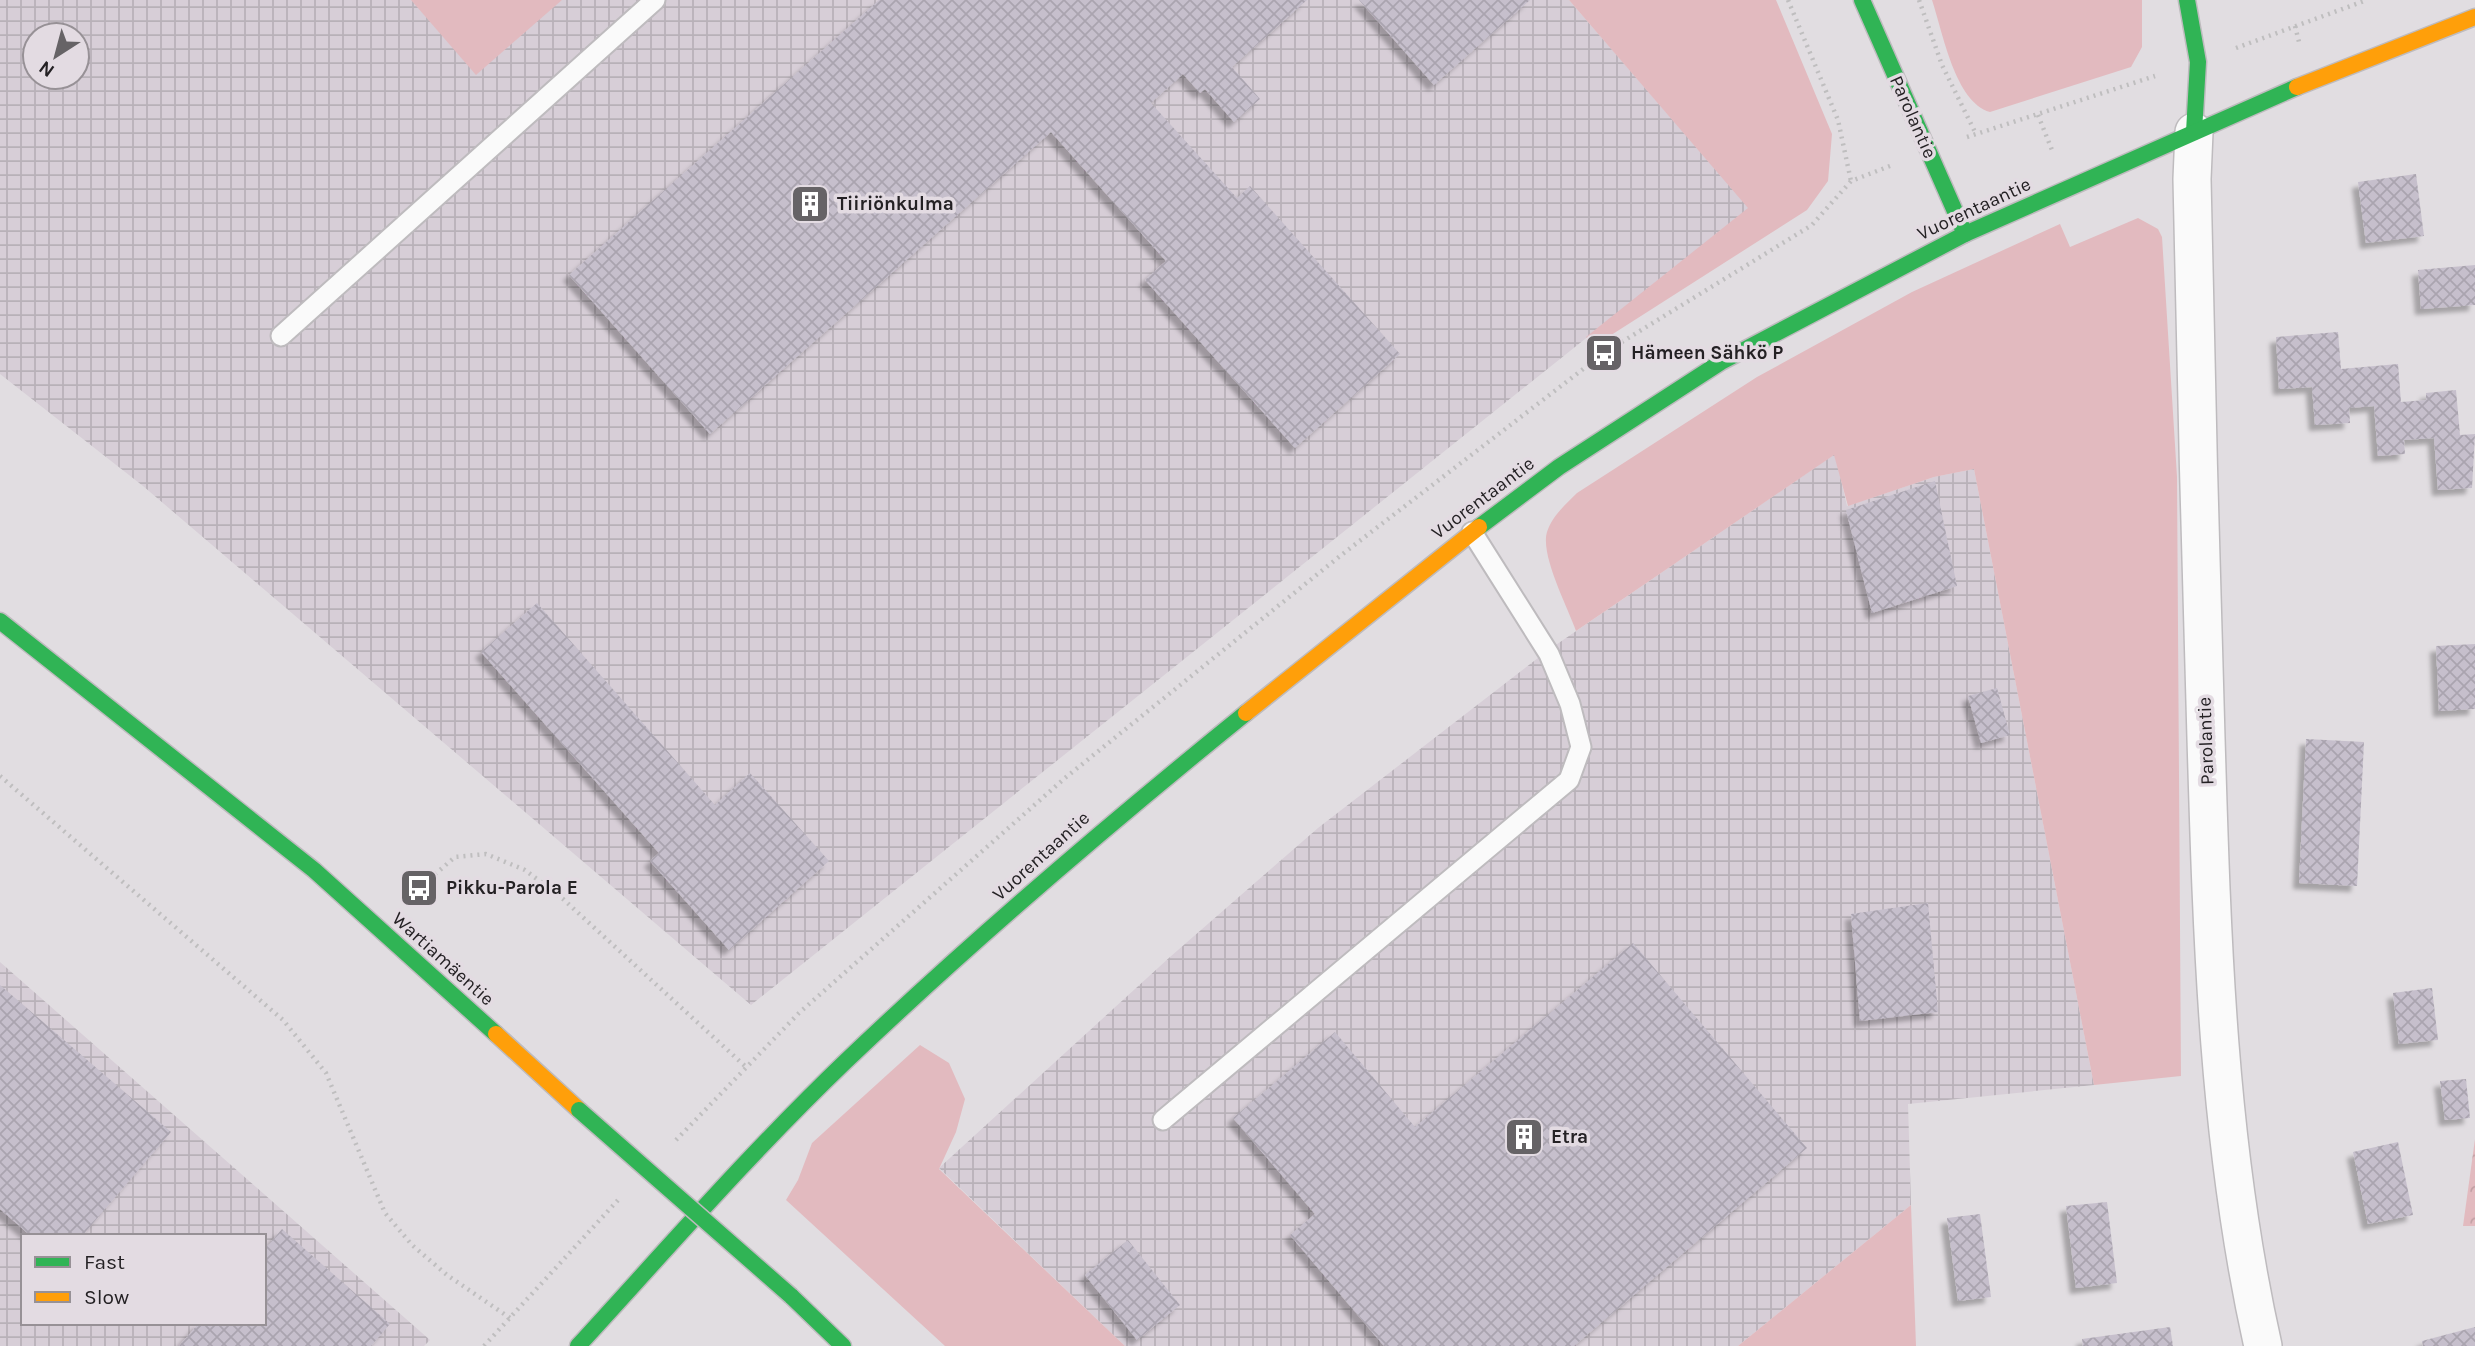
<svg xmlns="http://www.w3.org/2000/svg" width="2475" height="1346" font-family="Karla,sans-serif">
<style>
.industrial{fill:url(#industrial-grid);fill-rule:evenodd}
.grass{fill:#e2babf}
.forest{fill:url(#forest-crowns)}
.building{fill:url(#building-cross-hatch);filter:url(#shadow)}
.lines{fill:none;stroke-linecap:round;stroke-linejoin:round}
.lane-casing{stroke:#bebbbe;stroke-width:23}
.street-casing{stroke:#bebbbe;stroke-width:40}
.fast-casing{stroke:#bebbbe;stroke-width:19}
.slow-casing{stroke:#bebbbe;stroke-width:19}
.path{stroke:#bfbebf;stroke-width:4.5;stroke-dasharray:2 5;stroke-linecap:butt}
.lane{stroke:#fafafa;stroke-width:19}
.street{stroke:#fafafa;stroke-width:37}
.fast{stroke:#30b455;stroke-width:16}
.slow{stroke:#ff9f0a;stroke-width:16}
.fast-bridge-casing{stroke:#bebbbe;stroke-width:19;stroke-linecap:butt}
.fast-bridge{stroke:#30b455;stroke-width:16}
.labels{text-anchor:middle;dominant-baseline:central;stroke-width:7;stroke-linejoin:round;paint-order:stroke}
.street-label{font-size:19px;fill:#242124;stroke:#e3dbe2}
.poi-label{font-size:19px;font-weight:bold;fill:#242124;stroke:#e3dbe2;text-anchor:start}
</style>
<defs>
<pattern id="industrial-grid" width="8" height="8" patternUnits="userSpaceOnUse" patternTransform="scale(1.75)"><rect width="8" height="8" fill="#d7ced7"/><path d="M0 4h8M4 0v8" fill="none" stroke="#b8b1b8"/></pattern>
<pattern id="forest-crowns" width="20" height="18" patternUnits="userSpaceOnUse" patternTransform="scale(1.75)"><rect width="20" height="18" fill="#e2babf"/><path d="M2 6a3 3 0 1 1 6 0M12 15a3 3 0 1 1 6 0" fill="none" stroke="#c2a0a4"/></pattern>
<pattern id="building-cross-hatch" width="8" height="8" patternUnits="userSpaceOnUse" patternTransform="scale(1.75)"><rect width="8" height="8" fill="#c6bfcc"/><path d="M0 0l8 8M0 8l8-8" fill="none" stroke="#aaa4af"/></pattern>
<filter id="shadow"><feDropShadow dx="-6" dy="6" stdDeviation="2" flood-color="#0004"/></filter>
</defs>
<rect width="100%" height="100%" fill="#e1dde1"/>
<g class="industrial">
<path d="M0 0H1569L1749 208 751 1005 143 486 0 374ZM35 35H77V77H35Z"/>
<path d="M1835 454 1847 506 1934 477 1974 469 2094 1085 1908 1104 1911 1205 1738 1346H1125L939 1168 1170 957 1318 828 1547 651Z"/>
<path d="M0 962 430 1340 424 1346H0ZM23 1236H264V1323H23Z"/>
</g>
<g class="grass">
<path d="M411 0H562L476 75Z"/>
<path d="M1569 0H1776L1832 134 1828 181 1807 210 1594 346 1586 337 1748 208Z"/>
<path d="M1932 0H2142V47L2131 67 1990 112C1955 102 1943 33 1932 0Z"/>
<path d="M2138 218 2158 229 2162 237 2177 477 2181 1076 2094 1085 1974 469 1934 477 1848 506 1834 455 1576 631C1568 608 1540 555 1547 532 1552 516 1566 504 1577 493L1757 377 1912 292 2060 224 2070 247Z"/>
<path d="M920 1045 949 1063 965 1099 956 1132 939 1169 1125 1346H945L786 1200 798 1180 812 1143Z"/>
<path d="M1911 1205 1916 1346H1738Z"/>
</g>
<path class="forest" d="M2475 1139V1226H2463Z"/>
<g class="building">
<path d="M879 0H1307L1232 67 1260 99 1234 122 1205 89 1200 93 1183 74 1151 103 1237 198 1250 186 1400 354 1295 448 1145 280 1166 261 1051 132 710 434 569 275Z"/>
<path d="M1359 0H1530L1434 85Z"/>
<path d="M2416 174 2424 236 2366 243 2358 182Z"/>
<path d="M2475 265V305L2421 309 2418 270Z"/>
<path d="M2338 332 2341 369 2398 364 2401 402 2426 400V393L2456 390 2460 435 2475 434 2472 488 2438 490 2434 438 2404 440 2405 454 2378 456 2374 406 2349 408 2350 423 2315 425 2312 387 2279 389 2276 337Z"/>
<path d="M1935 481 1957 586 1872 613 1846 510Z"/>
<path d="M537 603 715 805 750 773 829 861 729 950 650 861 659 853 481 652Z"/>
<path d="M2475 644V709L2439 711 2436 646Z"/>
<path d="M1997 688 2010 735 1981 743 1968 696Z"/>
<path d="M2306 739 2364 742 2357 886 2299 883Z"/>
<path d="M1928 903 1938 1012 1860 1021 1851 914Z"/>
<path d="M1633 943 1807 1148 1574 1346H1384L1290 1235 1315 1214 1233 1118 1335 1032 1415 1127Z"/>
<path d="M0 985 171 1132 82 1236H31L0 1209Z"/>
<path d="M2432 988 2438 1040 2399 1044 2393 993Z"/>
<path d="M2466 1079 2470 1118 2445 1120 2440 1081Z"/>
<path d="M2398 1142 2413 1215 2368 1224 2353 1152Z"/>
<path d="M2107 1202 2117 1283 2076 1288 2066 1206Z"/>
<path d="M1980 1214 1991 1297 1958 1301 1947 1218Z"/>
<path d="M282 1229 390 1324 371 1346H179L199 1323H264V1250Z"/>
<path d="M1128 1240 1180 1305 1137 1340 1085 1275Z"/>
<path d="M2170 1327 2173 1346H2083L2082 1339Z"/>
<path d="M2475 1327V1346H2423L2422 1341Z"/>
</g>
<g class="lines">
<defs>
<g id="lane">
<path d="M281 336 655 0"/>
<path d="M1163 1120 1569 780 1581 747 1570 704 1549 654 1472 532"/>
</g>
<path id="street" d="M2194 132 2192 179C2196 365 2200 552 2206 738 2212 942 2218 1146 2263 1346"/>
<g id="fast">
<path d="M1862 0 1965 234"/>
<path d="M2187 0 2198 62 2194 132"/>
<path d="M1479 527 1559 467 1721 362 1965 234 2297 87"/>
<path d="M0 621 314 870 496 1034"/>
<path d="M791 1296 843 1346"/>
<path d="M578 1346C666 1250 752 1151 846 1061 974 939 1109 824 1246 713"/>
</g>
<g id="slow">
<path d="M2297 87 2475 17"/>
<path d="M1246 713 1479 527"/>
<path d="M496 1034 579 1110"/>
</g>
</defs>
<use href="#lane" class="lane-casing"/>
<use href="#street" class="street-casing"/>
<use href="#fast" class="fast-casing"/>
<use href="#slow" class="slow-casing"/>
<g class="path">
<path d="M1788 0 1838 120 1851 181"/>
<path d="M1919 0 1942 65 1976 134"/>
<path d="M2295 26 2299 42"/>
<path d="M2236 48 2367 0"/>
<path d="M2038 115 2052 150"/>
<path d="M1967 137 2155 76"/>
<path d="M0 776 283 1020 326 1073 385 1213 412 1245 447 1275 510 1318"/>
<path d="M419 888 455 857 486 854 525 870 563 899 746 1067"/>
<path d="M676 1140 799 1013 1065 778 1340 556 1604 353 1812 225 1851 181 1890 166"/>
<path d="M484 1346 619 1199"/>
</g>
<use href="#lane" class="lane"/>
<use href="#street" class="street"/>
<use href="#fast" class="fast"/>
<use href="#slow" class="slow"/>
<defs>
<path id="fast-bridge" d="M579 1110 791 1296"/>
</defs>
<use href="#fast-bridge" class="fast-bridge-casing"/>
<use href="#fast-bridge" class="fast-bridge"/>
</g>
<defs>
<symbol id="building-square" viewBox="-11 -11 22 22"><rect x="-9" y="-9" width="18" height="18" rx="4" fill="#666366" stroke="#e3dbe2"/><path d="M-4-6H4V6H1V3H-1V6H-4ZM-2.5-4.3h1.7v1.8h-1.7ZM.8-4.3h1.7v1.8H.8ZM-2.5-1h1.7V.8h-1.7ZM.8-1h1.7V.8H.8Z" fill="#fff"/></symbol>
<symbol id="bus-square" viewBox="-11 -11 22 22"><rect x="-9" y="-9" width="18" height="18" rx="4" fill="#666366" stroke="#e3dbe2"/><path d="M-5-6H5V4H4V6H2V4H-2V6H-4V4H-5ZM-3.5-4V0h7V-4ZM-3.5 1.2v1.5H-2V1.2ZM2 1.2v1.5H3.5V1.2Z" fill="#fff"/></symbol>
</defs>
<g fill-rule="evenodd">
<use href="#building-square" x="788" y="182" width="44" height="44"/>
<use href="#bus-square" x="1582" y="331" width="44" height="44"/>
<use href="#bus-square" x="397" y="866" width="44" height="44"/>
<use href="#building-square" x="1502" y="1115" width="44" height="44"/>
</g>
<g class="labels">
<g class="street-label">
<text transform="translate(1913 117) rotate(66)">Parolantie</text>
<text transform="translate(1974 209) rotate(-25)">Vuorentaantie</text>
<text transform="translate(1483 498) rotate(-37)">Vuorentaantie</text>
<text transform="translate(2206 741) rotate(-92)">Parolantie</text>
<text transform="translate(1041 856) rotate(-42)">Vuorentaantie</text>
<text transform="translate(443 959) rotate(42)">Wartiamäentie</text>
</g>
<g class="poi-label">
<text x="837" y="204">Tiiriönkulma</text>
<text x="1631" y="353">Hämeen Sähkö P</text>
<text x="446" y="888">Pikku-Parola E</text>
<text x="1551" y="1137">Etra</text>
</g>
</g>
<rect x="21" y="1234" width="245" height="91" fill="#e3dbe2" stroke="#979196" stroke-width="2"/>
<rect x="35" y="1257" width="35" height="10" fill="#30b455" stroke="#979196" stroke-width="2"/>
<text x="84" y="1269" font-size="21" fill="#242124">Fast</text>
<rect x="35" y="1292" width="35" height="10" fill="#ff9f0a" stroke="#979196" stroke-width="2"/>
<text x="84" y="1304" font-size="21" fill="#242124">Slow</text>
<g transform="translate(56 56) rotate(216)"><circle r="33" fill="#e3dbe2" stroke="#979196" stroke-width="2"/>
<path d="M0-5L12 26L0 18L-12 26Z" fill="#666366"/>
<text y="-10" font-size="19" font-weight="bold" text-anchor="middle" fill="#242124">N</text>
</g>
</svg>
